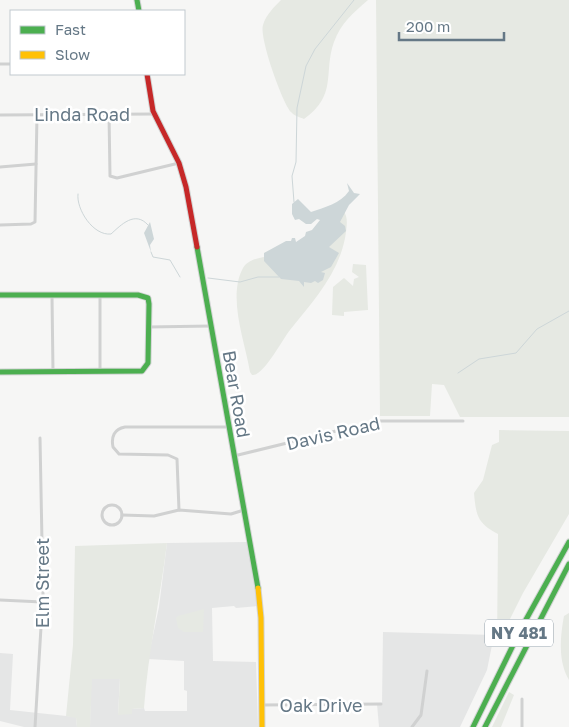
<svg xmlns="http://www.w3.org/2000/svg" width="569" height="727" font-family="'Golos Text',sans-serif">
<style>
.built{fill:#e5e6e6}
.green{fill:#e6e9e3}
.water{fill:#cdd6d8}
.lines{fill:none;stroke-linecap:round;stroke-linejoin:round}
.stream{stroke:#cdd6d8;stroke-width:1}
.fast-casing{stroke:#d2d4d4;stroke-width:7}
.slow-casing{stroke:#d2d4d4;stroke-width:7}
.jam-casing{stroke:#d2d4d4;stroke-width:7}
.street{stroke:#d0d1d1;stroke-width:3}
.fast{stroke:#4caf50;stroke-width:5}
.slow{stroke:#ffc107;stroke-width:5}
.jam{stroke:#c62828;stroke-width:5}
.labels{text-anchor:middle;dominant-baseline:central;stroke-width:5;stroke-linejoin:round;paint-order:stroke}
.shield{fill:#fff;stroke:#93a0aa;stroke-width:1}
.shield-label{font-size:16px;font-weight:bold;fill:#657886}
.street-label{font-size:18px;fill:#657886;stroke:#fff}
</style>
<rect width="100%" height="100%" fill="#f6f6f5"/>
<g class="built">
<path d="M247 542 258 606 236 608 234 606 212 608 213 661 256 662 258 727H90L91 679 120 678 118 714 132 709 144 708 145 711H187V691L184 690V661L148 659 159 607 167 543Z"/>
<path d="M383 632 494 635 487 670 460 727H379L377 704 382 703Z"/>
<path d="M0 653 13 654 10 710 76 717 77 727H24L0 721Z"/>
</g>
<g class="green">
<path d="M281 0H368C353 13 341 23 334 42 323 72 338 95 304 119 300 117 294 116 291 112 282 102 259 37 263 25 266 15 274 7 281 0Z"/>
<path d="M376 0H569V417H460L444 385 432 384 430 416H380Z"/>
<path d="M343 210C348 217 347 223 346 232 341 271 314 300 290 330 282 340 263 377 252 375L250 372C245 342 228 299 242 270 248 257 264 258 276 254 300 247 323 224 343 210Z"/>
<path d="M353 264 366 265 368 310 344 312V316L332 315 333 287 344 278 353 286 354 279 359 277 352 272Z"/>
<path d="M499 430 569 431V514L523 593 497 645 498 534C477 523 476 515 474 493L483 480 492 445 499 442Z"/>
<path d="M167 543C160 599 148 653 144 708L132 709V714L118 715 120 679H92L90 727H77L76 718 66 716 73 645 75 546Z"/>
<path d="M204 609 203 632H184L178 628 176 618 178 616Z"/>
<path d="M569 613V680C558 662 560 637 564 616Z"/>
<path d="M509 692 514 695 501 727H492Z"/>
</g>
<g class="water">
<path d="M347 183 354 193 360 194 349 205 340 222 345 226 346 231 329 247 339 253 331 267 321 272 325 273 323 280 318 283 315 281 311 283 304 282V287L299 281 281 279 264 261V253L286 241H291L292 238H295L296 242 305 236 306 232 312 230 320 220 317 219 311 224H306L299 219 295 220 292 214V204L298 199 311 212C325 207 340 204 349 191Z"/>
<path d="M150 222 154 239 150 245 151 252 144 233Z"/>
</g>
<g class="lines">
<g class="stream">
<path d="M78 194C76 209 93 236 111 234 121 225 135 210 148 225"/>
<path d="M294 202 292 176 296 162 297 108 306 66 315 49 354 0"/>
<path d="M151 252 153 257 170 260 180 277"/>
<path d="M208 278 240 282 258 277H279"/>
<path d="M458 373 479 359 516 353 537 329 569 311"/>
</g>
<defs>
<g id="fast">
<path d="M137 0 139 11"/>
<path d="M197 247 258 588"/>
<path d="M0 295H138L148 298 149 304 148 363 142 371 0 372"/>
<path d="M473 727 523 625 569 542"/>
<path d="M485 727 569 564"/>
</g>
<path id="slow" d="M258 588 261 618 262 727"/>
<path id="jam" d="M147 74 153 111 179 163 186 187 197 247"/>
</defs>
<use href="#fast" class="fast-casing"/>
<use href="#slow" class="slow-casing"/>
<use href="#jam" class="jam-casing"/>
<g class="street">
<path d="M0 64H11"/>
<path d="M109 114 110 176 117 178 179 163"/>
<path d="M0 115 154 114"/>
<path d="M0 167 36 164"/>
<path d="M0 225 31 224 35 222 37 115"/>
<path d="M52 296 53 372"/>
<path d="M148 327 211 326"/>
<path d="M100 371V295"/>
<path d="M234 456 377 421H463"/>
<circle cx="112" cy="515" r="10"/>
<path d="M179 510 177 459 168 455 119 454 113 447C111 437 114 429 125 427H229"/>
<path d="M122 515 154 516 179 510 231 514 244 510"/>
<path d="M0 600 42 602"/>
<path d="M522 699V727"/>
<path d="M262 705 381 704"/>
<path d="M35 727 43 594 40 438"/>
<path d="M412 727 421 715 427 671"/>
</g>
<use href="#fast" class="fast"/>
<use href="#slow" class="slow"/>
<use href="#jam" class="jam"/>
</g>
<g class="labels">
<rect class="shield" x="485" y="619.5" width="68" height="27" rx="4"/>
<g class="shield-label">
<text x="519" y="633">NY 481</text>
</g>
<g class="street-label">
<text x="82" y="114">Linda Road</text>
<text transform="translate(237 394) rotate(80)">Bear Road</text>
<text transform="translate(333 433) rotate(-13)">Davis Road</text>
<text transform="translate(42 583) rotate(-90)">Elm Street</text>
<text x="321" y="705">Oak Drive</text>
</g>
</g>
<rect x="10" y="10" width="175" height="65" fill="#ffffff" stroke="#c1c9cf"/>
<rect x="20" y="26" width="25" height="8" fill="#4caf50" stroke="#c1c9cf"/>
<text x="55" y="35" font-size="15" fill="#657886">Fast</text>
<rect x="20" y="51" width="25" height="8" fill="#ffc107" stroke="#c1c9cf"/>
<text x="55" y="60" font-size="15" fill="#657886">Slow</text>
<path d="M399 32v8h105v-8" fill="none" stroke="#657886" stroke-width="2.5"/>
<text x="406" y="32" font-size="15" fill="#657886" stroke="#ffffff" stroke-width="4" paint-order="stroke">200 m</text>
</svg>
